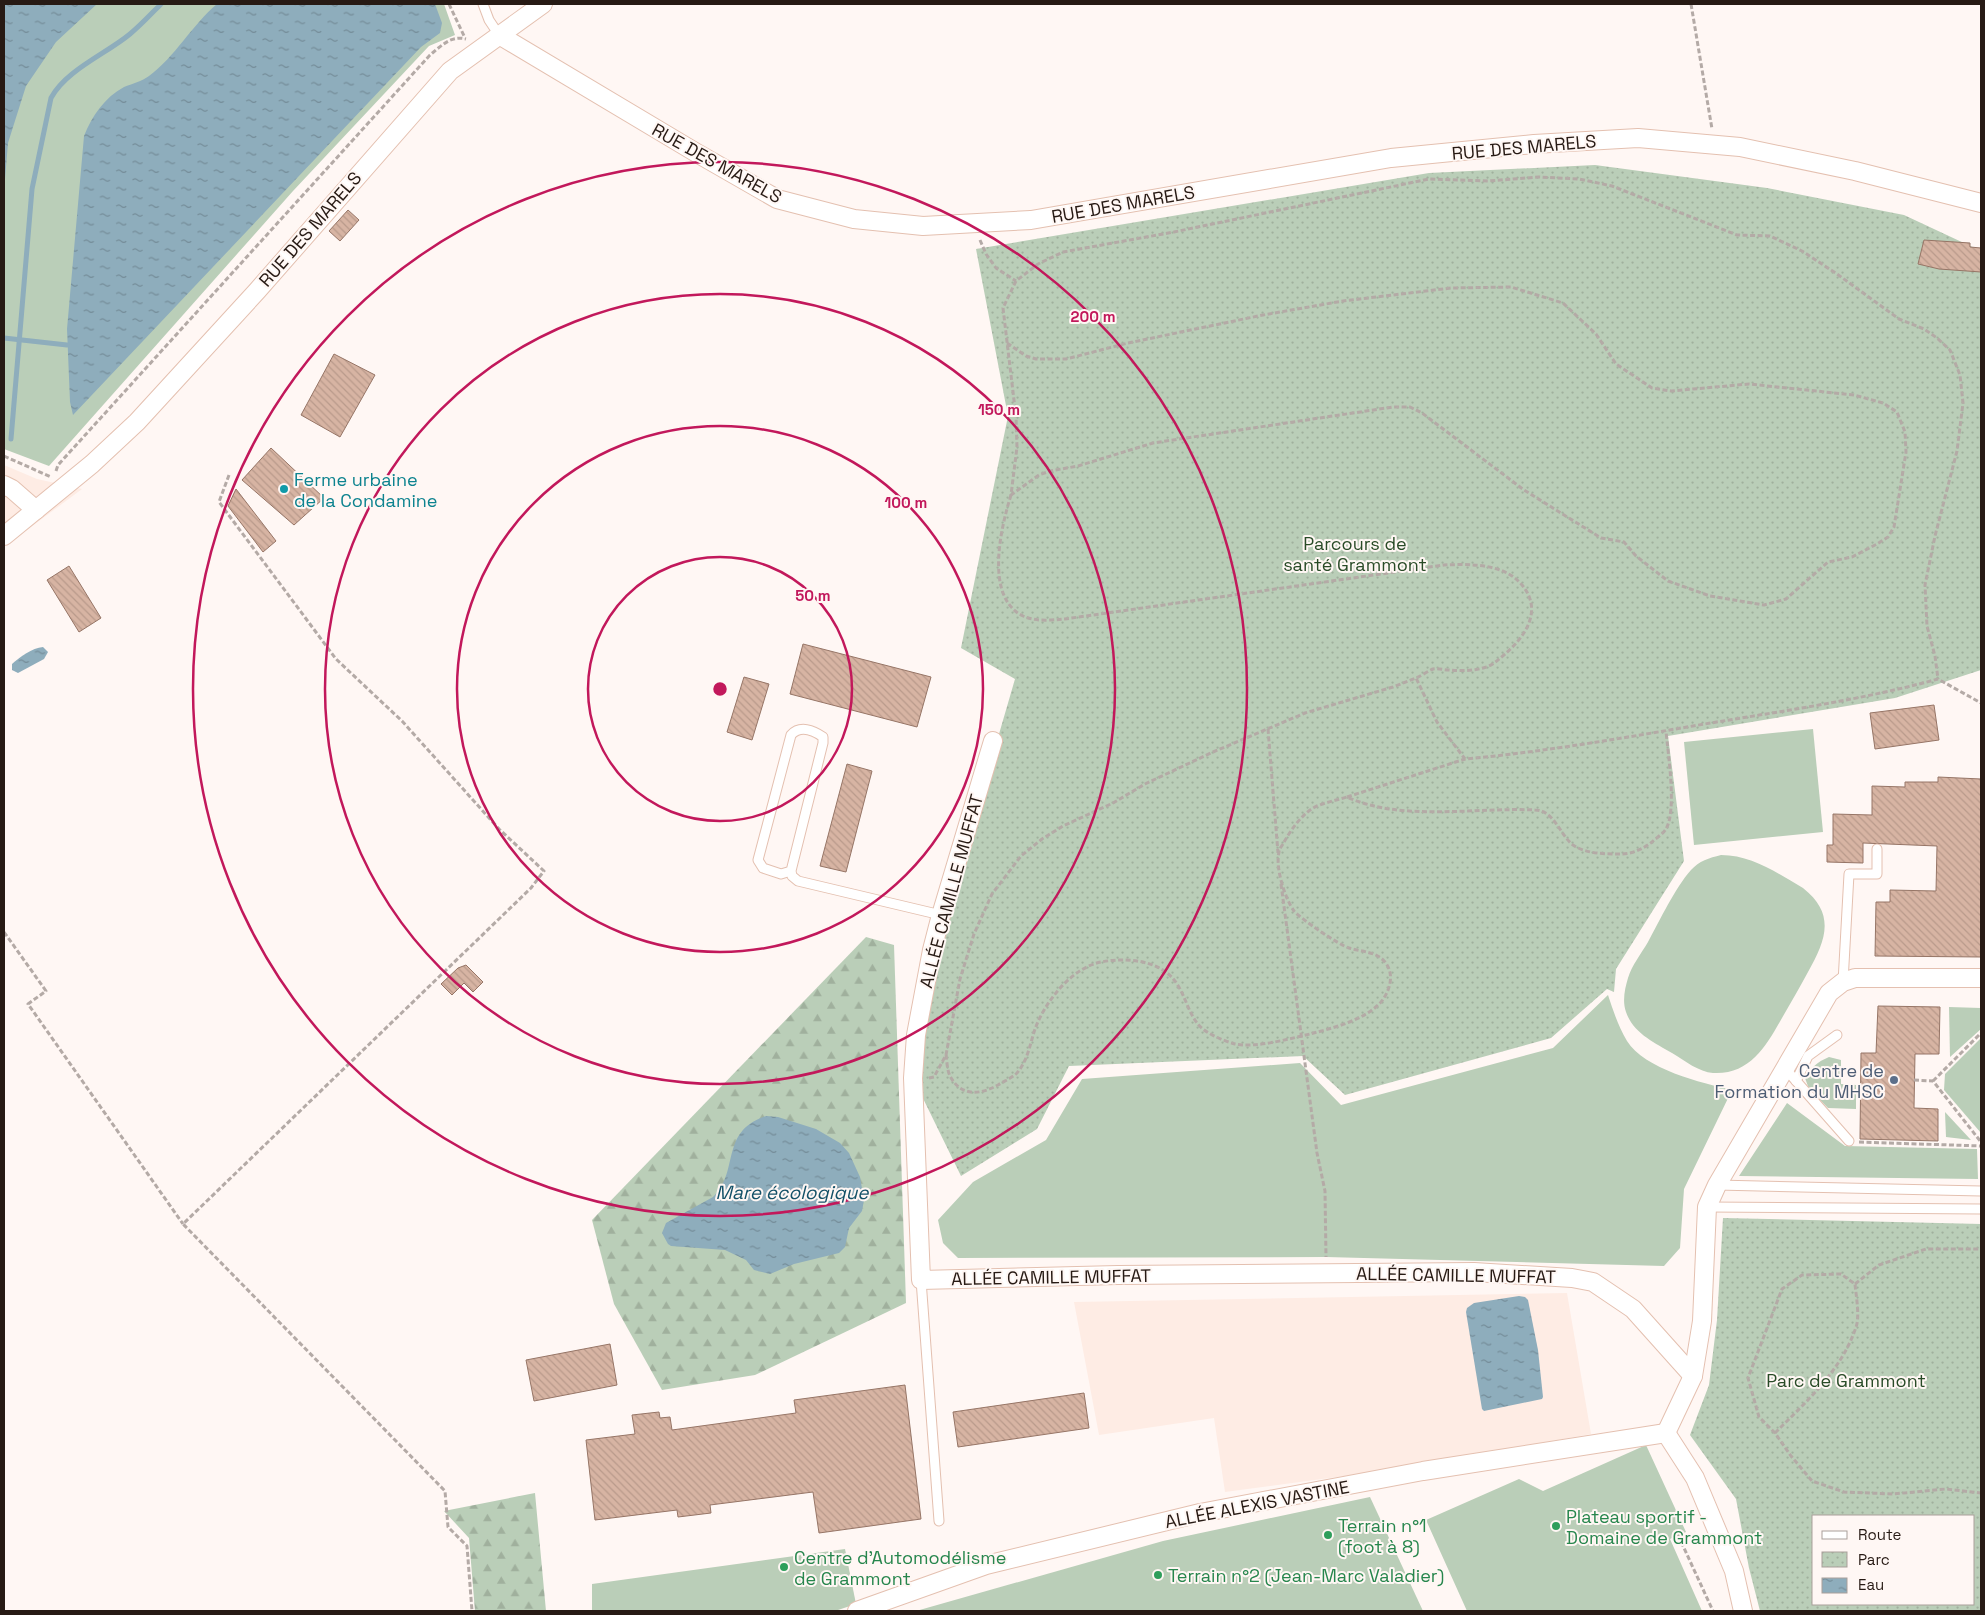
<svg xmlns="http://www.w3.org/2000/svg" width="1985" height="1615" font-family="'Space Grotesk',sans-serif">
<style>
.built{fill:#feece4}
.grass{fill:#baceb8}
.forest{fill:url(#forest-firs)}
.park{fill:url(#park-dots);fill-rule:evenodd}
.water{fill:url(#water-ripples)}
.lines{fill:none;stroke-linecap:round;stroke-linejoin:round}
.stream{stroke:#8eadbc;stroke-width:5}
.building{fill:url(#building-back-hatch);stroke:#967566}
.service-casing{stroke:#e4c0b0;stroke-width:11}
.minor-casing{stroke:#e4c0b0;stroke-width:20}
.path{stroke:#b4aaa6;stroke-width:3;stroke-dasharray:5 2.5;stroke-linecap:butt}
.service{stroke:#fff;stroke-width:9}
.minor{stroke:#fff;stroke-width:18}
.ring{fill:none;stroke:#c2185b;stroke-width:2.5}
.culture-dot{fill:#0f9aa8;stroke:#fff7f4;stroke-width:2}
.service-dot{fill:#5c6f8a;stroke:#fff7f4;stroke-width:2}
.leisure-dot{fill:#2e9e5b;stroke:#fff7f4;stroke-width:2}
.labels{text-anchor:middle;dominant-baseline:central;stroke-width:4;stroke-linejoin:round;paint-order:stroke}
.street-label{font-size:18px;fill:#271a14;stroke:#fff7f4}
.culture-label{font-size:18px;fill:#0d838f;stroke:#fff7f4;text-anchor:start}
.park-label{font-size:18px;fill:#294b27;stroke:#fff7f4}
.service-label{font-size:18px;fill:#4e5e75;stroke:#fff7f4;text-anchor:end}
.leisure-label{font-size:18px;fill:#27864d;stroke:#fff7f4;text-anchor:start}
.water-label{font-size:19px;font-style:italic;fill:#145168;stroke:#fff7f4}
.centre{fill:#c2185b;stroke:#fff7f4;stroke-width:2.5}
.ring-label{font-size:15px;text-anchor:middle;font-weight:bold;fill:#c2185b;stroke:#fff7f4;stroke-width:4;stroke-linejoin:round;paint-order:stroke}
</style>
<defs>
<pattern id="forest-firs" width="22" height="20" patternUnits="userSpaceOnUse" patternTransform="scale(1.25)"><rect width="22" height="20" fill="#baceb8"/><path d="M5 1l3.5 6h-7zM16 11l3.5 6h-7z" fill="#a0b09d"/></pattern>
<pattern id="park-dots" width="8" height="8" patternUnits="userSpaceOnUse" patternTransform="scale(1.25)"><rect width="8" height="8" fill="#baceb8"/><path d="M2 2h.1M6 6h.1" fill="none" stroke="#a0b09d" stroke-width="1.8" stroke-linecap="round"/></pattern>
<pattern id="water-ripples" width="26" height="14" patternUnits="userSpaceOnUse" patternTransform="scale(1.25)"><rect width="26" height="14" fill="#8eadbc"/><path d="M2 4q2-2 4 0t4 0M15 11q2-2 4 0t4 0" fill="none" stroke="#748c98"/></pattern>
<pattern id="building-back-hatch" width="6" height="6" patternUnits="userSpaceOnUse" patternTransform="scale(1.25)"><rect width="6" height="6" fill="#d7b4a3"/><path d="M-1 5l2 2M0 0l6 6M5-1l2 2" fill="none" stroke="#b99a8b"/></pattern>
</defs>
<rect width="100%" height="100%" fill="#fff7f4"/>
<g class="built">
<path d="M4 465 37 479 82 489 4 547Z"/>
<path d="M1567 1293 1591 1434 1389 1470 1225 1492 1214 1418 1099 1435 1074 1302Z"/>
</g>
<g class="grass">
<path d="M4 4H444L455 35 429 46 293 191 49 466 4 449Z"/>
<path d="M1813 729 1823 832 1694 845 1684 742Z"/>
<path d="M1721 855C1752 855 1777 873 1803 888 1836 914 1826 940 1808 972 1800 987 1791 1002 1782 1018 1766 1046 1750 1075 1713 1073 1699 1072 1685 1061 1672 1053 1655 1043 1633 1033 1626 1012 1622 1001 1625 988 1628 978 1632 965 1641 954 1648 942 1660 920 1675 888 1691 870 1699 861 1709 858 1721 855Z"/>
<path d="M1608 995C1613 1010 1618 1026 1627 1041 1644 1069 1702 1083 1732 1090L1684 1189 1680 1248 1664 1266 1326 1257 958 1258 943 1243 938 1220 973 1182 1046 1140 1082 1079 1300 1063 1341 1105 1553 1048Z"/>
<path d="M1949 1007 1981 1008V1029L1950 1057Z"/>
<path d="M1981 1038V1133L1944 1090 1945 1074Z"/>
<path d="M1829 1057 1841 1060V1084L1856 1085V1109L1828 1108 1809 1089 1805 1078C1812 1067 1817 1062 1829 1057Z"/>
<path d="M1787 1103 1845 1146 1977 1149 1978 1179 1739 1176Z"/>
<path d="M1945 1112 1971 1140 1946 1137Z"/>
<path d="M1646 1445 1686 1532 1670 1539 1702 1611H1467L1426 1520 1519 1479 1543 1491Z"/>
<path d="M1370 1497 1423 1611H916L1163 1541Z"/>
<path d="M845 1549 856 1604 835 1611H592V1584Z"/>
</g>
<g class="forest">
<path d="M866 937 894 945 906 1303 755 1375 662 1390 614 1304 592 1220Z"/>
<path d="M535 1493 546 1611H475L469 1538 444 1511Z"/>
</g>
<g class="park">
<path d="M1595 165 1767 188 1904 215 1981 251V670L1895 698 1668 736 1684 861 1616 969 1614 992 1607 989 1551 1038 1345 1095 1303 1056 1069 1066 1037 1129 961 1176 913 1078 916 1035 990 765 1015 679 961 648 1008 416 976 249 1429 173Z"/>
<path d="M1723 1218 1981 1224V1611H1760L1749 1568 1736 1499 1690 1435 1709 1385 1717 1320ZM1814 1516H1974V1604H1814Z"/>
</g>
<g class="water">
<path d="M4 4H97L56 42 26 86 8 143 4 191Z"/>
<path d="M217 4H435L442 23 440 33 421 47 73 415 70 402 67 329 84 136C92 116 105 97 124 87 132 84 142 81 149 76 175 57 192 25 217 4Z"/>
<path d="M43 647 48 652 44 659 18 673 12 670V664C20 657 32 648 43 647Z"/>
<path d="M766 1116 778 1117 816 1129 840 1143 849 1153 860 1177 864 1200 862 1211 849 1228 845 1247 839 1253 794 1264 770 1274 754 1270 746 1260 725 1250 671 1246 668 1244 662 1233 666 1223 713 1197C740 1172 719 1131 766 1116Z"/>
<path d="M1519 1296 1525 1297 1528 1300 1538 1350 1543 1397 1542 1399 1484 1411 1482 1409 1466 1312 1467 1308 1474 1303Z"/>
</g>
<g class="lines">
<g class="stream">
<path d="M4 338 67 345"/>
<path d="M11 439 32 189 51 98C66 70 106 54 130 34 141 25 151 14 161 4"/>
</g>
</g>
<g class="building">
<path d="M348 210 359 220 340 241 329 231Z"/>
<path d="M1924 240 1970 243V247L1981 248V272L1939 269 1918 264Z"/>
<path d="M334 354 375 375 340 437 301 415Z"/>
<path d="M271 448 324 498 294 525 242 480Z"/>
<path d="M236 489 276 541 263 552 228 506Z"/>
<path d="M69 566 101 618 79 632 47 580Z"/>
<path d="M803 644 931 677 917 727 790 694Z"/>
<path d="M744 677 769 684 752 740 727 732Z"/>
<path d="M1934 705 1939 740 1875 749 1870 713Z"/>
<path d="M847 764 872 771 846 872 820 866Z"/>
<path d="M1938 777 1981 779V957L1875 956 1876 902H1890V890L1936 891 1937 846 1863 843V863L1827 862V845H1833V814L1872 815V786L1905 787V782H1938Z"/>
<path d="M466 965 483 982 473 992 464 983 452 995 441 984 458 968Z"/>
<path d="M1878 1006 1940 1007 1939 1054H1915L1914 1108 1938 1109V1141L1860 1139 1861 1053H1876Z"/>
<path d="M610 1344 617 1385 534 1401 526 1360Z"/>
<path d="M905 1385 921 1519 819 1533 813 1492 710 1505 711 1513 678 1517 677 1510 595 1520 586 1440 635 1434 632 1415 659 1412 660 1418 670 1417 672 1430 796 1413 794 1400Z"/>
<path d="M1084 1393 1089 1428 958 1447 953 1412Z"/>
</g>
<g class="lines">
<defs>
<g id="service">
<path d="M483 4 489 20 499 35"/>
<path d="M791 871 781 874 763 868 758 860 791 735C800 725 813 730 823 737V743L791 871 792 876 798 881 941 915"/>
<path d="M1843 982 1849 874H1877V849"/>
<path d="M1782 1071 1790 1074 1849 1141"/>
<path d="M1796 1081 1808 1056 1837 1035"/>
<path d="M1717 1185 1981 1191"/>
<path d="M1707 1207 1981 1209"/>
<path d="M921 1280 939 1521"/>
</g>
<g id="minor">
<path d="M499 35 695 152 777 199 854 219 923 226 1031 220 1391 158 1534 144 1638 138 1740 147 1855 171 1981 203"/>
<path d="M4 485 12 489 36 510"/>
<path d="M4 536 92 464 137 422 257 291 450 71 543 4"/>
<path d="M993 741 941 915 932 950 916 1035 913 1078 921 1280 1118 1275 1474 1272 1572 1278 1593 1282 1633 1309 1693 1376"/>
<path d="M1666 1433 1693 1376 1702 1321 1707 1207 1717 1185 1829 993 1843 982 1855 978H1981"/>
<path d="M1666 1433 1695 1478 1734 1571 1743 1611"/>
<path d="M857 1611 986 1565 1200 1513 1423 1471 1666 1433"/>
</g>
</defs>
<use href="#service" class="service-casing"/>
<use href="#minor" class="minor-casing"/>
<g class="path">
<path d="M449 4 465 38"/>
<path d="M1691 4 1712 129"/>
<path d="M980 240 986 254 996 268 1016 281"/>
<path d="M1007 343 1026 356 1036 359H1066L1128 343 1263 315 1343 301 1451 288 1511 287 1563 303 1596 334 1616 364 1652 388 1671 391 1749 384 1854 395 1883 403 1897 412 1905 432 1906 452 1894 527 1888 537 1877 544 1852 557 1828 562 1786 599 1764 605 1710 596 1668 581 1636 556 1624 542 1601 538 1524 490 1422 413 1410 407H1393L1153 443 1078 466 1050 471 1039 475 1011 495 1017 447 1016 417 1003 308 1016 281 1038 264 1063 252 1174 232 1429 179 1488 181 1539 177 1579 179 1612 186 1737 235 1770 236 1802 251 1837 274 1899 319 1924 329 1937 338 1950 350 1960 375 1963 403 1957 451 1935 536 1925 585 1927 626 1935 656 1938 679"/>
<path d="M4 456 51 477"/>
<path d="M56 471 58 465 430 55C441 46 451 35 466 39"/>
<path d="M229 475 219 502 336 659 402 721 499 829 544 871 531 888 183 1224 445 1491 448 1527 467 1546 472 1611"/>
<path d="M1011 495C1001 527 984 597 1023 616 1036 622 1052 620 1065 619L1444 565C1470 564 1504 563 1522 585 1543 610 1526 636 1505 654 1498 660 1492 666 1483 668 1472 671 1460 671 1449 670 1444 670 1438 668 1433 669 1428 671 1421 676 1416 678"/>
<path d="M1268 729 1278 853"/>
<path d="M1347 797 1465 759"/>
<path d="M1281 884 1317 1153 1325 1191 1326 1257"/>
<path d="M4 932 46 991 28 1004 183 1224"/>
<path d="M946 1055C947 1061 947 1070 950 1076 961 1097 980 1095 998 1085 1004 1081 1012 1078 1017 1073 1028 1060 1030 1044 1035 1029 1045 1002 1071 968 1101 962 1127 957 1162 960 1177 984 1185 996 1188 1011 1197 1023 1204 1033 1224 1041 1235 1044 1256 1048 1289 1039 1310 1034 1333 1028 1365 1020 1381 1002 1390 991 1395 974 1385 962 1376 951 1361 952 1349 948 1339 945 1301 919 1294 911 1285 899 1275 867 1279 852 1279 849 1281 847 1283 844 1290 831 1303 812 1317 806 1327 802 1337 800 1347 797 1402 822 1475 807 1535 810 1554 810 1560 835 1573 845 1586 854 1605 854 1621 854 1632 854 1643 849 1652 842 1656 838 1663 834 1666 829 1677 810 1668 754 1666 731"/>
<path d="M929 1078 934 1077 946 1055 960 979 974 934 992 894 1021 856 1042 839 1063 826 1113 803 1145 784 1213 752 1305 713 1393 687 1416 678 1437 722 1465 759C1542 752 1617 739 1693 726 1775 712 1858 701 1938 679L1981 703"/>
<path d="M1914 1080 1933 1081 1981 1142"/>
<path d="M1933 1081 1981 1033"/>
<path d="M1859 1142 1981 1146"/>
<path d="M1855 1284 1879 1265 1926 1249H1981"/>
<path d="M1775 1433C1806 1402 1842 1370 1856 1327 1860 1317 1856 1295 1855 1284L1841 1274 1802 1275 1782 1289 1748 1378 1759 1417 1775 1433 1791 1456 1812 1481 1844 1492 1893 1494 1946 1489 1981 1493"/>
<path d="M1678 1535 1713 1611"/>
</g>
<use href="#service" class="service"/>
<use href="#minor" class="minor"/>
</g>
<g class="ring">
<circle cx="720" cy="689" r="132"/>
<circle cx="720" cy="689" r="263"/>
<circle cx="720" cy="689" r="395"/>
<circle cx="720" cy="689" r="527"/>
</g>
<circle class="culture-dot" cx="284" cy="489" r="5"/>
<circle class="service-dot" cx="1894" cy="1080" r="5"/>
<g class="leisure-dot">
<circle cx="1556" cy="1526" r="5"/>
<circle cx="1328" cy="1535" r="5"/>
<circle cx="784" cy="1567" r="5"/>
<circle cx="1158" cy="1575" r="5"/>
</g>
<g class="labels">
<g class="street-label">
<text transform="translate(1524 147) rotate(-5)">RUE DES MARELS</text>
<text transform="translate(717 163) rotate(29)">RUE DES MARELS</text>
<text transform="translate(1123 204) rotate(-10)">RUE DES MARELS</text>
<text transform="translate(310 229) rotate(-49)">RUE DES MARELS</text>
<text transform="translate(951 891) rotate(-75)">ALLÉE CAMILLE MUFFAT</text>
<text transform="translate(1456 1275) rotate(1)">ALLÉE CAMILLE MUFFAT</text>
<text transform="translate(1051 1277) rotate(-1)">ALLÉE CAMILLE MUFFAT</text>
<text transform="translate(1257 1504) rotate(-11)">ALLÉE ALEXIS VASTINE</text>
</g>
<g class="culture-label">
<text x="294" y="479">Ferme urbaine<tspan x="294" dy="21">de la Condamine</tspan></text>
</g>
<g class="park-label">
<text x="1355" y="543">Parcours de<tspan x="1355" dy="21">santé Grammont</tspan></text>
<text x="1846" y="1380">Parc de Grammont</text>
</g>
<g class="service-label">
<text x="1884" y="1070">Centre de<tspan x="1884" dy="21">Formation du MHSC</tspan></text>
</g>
<g class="leisure-label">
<text x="1566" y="1516">Plateau sportif -<tspan x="1566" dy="21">Domaine de Grammont</tspan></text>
<text x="1338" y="1525">Terrain n°1<tspan x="1338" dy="21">(foot à 8)</tspan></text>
<text x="794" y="1557">Centre d'Automodélisme<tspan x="794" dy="21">de Grammont</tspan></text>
<text x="1168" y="1575">Terrain n°2 (Jean-Marc Valadier)</text>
</g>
<g class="water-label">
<text x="792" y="1192">Mare écologique</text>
</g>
</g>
<circle cx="720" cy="689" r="8" class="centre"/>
<g class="ring-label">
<text x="1093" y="322">200 m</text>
<text x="999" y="415">150 m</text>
<text x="906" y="508">100 m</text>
<text x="813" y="601">50 m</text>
</g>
<rect width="1985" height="1615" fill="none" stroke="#271a14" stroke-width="10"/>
<rect x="1812" y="1515" width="162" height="90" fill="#fff7f4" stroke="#a99f9a"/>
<rect x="1822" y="1531" width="25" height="8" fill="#ffffff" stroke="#a99f9a"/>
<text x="1858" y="1540" font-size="15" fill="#271a14">Route</text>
<rect x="1822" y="1552" width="25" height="15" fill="url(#park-dots)" stroke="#a99f9a"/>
<text x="1858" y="1565" font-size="15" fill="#271a14">Parc</text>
<rect x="1822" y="1578" width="25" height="15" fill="url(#water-ripples)" stroke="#a99f9a"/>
<text x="1858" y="1590" font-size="15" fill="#271a14">Eau</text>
</svg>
